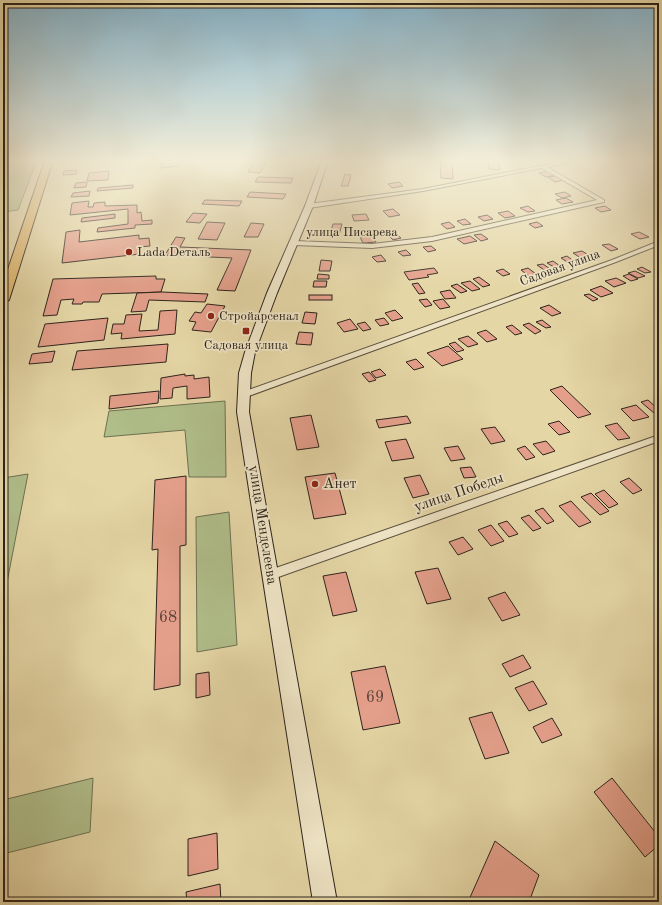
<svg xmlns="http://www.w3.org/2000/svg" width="662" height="905" font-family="'Old Standard TT',serif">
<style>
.green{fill:#b0be8a;stroke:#6e7152}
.building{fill:#e49f8b;stroke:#2d241b}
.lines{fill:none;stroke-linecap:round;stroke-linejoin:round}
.minor-casing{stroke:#5b503e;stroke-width:2}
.secondary-casing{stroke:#2d241b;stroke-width:2}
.trunk-casing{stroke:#2d241b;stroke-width:2}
.minor{fill:#eee4c5;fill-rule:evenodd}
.secondary{fill:#eee4c5;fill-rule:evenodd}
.trunk{fill:#e2bb73;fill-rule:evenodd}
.poi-dot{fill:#8f2418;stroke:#eee4c5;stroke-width:1.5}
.labels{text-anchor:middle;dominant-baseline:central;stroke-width:3.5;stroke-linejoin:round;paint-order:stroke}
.far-street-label{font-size:13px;fill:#2d241b;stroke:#eee4c5}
.far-poi-label{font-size:13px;fill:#2d241b;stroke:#eee4c5;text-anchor:start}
.poi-label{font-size:15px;fill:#2d241b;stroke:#eee4c5;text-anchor:start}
.street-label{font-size:15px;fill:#2d241b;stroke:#eee4c5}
.near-number-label{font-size:16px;fill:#5b4337}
</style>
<rect width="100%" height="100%" fill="#e5d6a6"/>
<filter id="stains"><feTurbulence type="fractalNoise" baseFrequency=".005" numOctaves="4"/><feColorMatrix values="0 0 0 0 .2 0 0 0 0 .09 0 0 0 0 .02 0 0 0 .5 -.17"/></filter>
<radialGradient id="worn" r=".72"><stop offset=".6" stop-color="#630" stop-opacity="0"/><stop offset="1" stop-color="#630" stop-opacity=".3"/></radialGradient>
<g class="green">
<path d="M3 160H37L18 210 3 212Z"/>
<path d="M225 401 226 477H189L185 430 104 437 109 411Z"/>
<path d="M28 474 3 603V478Z"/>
<path d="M229 512 237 645 197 652 196 517Z"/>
<path d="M93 778 90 832 3 854V800Z"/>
</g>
<g class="building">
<path d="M162 160H190L179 161V166L161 168Z"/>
<path d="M256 160H268L260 173 248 172Z"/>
<path d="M380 160H399V163L380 162Z"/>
<path d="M440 160H452L453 179 441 178Z"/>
<path d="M488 160H498L500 170 489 169Z"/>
<path d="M77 170 76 174 63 175 64 171Z"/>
<path d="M109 171 108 180 87 181 89 173Z"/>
<path d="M548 171 555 175 546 177 539 173Z"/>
<path d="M345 174 351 175 348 186H341Z"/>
<path d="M555 176 563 180 555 182 548 177Z"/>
<path d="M258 177 293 178 291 183 255 182Z"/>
<path d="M87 182 86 187 74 188 76 183Z"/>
<path d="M399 182 403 186 392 188 388 184Z"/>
<path d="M133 185V188L97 191 98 188Z"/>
<path d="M90 191 89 196 71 197 73 193Z"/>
<path d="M250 192 286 194 283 199 247 197Z"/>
<path d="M565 192 571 196 562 198 555 194Z"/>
<path d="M566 198 573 202 562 204 556 200Z"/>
<path d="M205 200 242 201 239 206 202 204Z"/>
<path d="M89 201 88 207H93L94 203 105 202V206L137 205V213L141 212 142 221 152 220V224L135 225V228L97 232 98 228 128 224V209L70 215 72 203Z"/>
<path d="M528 206 535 211 528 212 520 208Z"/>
<path d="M605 206 611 210 601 212 595 208Z"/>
<path d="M393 209 400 215 389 217 383 211Z"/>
<path d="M508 211 515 216 505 218 498 213Z"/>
<path d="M193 213 207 214 200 223 186 222Z"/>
<path d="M115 214V218L81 222 82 218Z"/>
<path d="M366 214 369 220 354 221 352 215Z"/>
<path d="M487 215 493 219 484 221 478 217Z"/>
<path d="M465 219 471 224 463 225 457 221Z"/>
<path d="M207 222 225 223 217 240 198 239Z"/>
<path d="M449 222 455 227 447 229 441 224Z"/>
<path d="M537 222 543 226 535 228 529 224Z"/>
<path d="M251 223 264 224 258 237H244Z"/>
<path d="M333 224H342L339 235H330Z"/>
<path d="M80 230 79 242 139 235V239L149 238 150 246 139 247 140 254 62 263 66 232Z"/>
<path d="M639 232 649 237 640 239 631 234Z"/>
<path d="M395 233 401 238 393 240 387 234Z"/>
<path d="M481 234 488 239 481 241 474 235Z"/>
<path d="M373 236 376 242 363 243 360 237Z"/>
<path d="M470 236 477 241 464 244 457 239Z"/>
<path d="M176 237 185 238 180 247 251 250 235 291 217 290 232 258 165 255Z"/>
<path d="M609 244 618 249 611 251 602 245Z"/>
<path d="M431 246 436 250 428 252 423 247Z"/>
<path d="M406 250 411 255 403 256 398 252Z"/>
<path d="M582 251 593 258 584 260 573 253Z"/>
<path d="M381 255 386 261 377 262 372 257Z"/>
<path d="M567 256 575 262 569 263 561 258Z"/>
<path d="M321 260 332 261 330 271H319Z"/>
<path d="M553 261 560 266 554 267 547 263Z"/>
<path d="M543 264 553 271 547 272 537 265Z"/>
<path d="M642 267 651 272 645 273 637 269Z"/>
<path d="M434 268 438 273 427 275 429 277 409 280 404 272Z"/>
<path d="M528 268 536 274 529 276 521 270Z"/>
<path d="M503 269 510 274 503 276 496 271Z"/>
<path d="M635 271 645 276 638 278 628 273Z"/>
<path d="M318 274 329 275V279H317Z"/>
<path d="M629 274 638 279 631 281 623 276Z"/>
<path d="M156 276V279H165L161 292 102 294 99 302H83L82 304H72L74 299 61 300 57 315 43 316 53 279Z"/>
<path d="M479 277 490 285 483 287 473 279Z"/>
<path d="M616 278 626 283 614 287 605 281Z"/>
<path d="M314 281H327L326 287H313Z"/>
<path d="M470 281 480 289 472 291 461 283Z"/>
<path d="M418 283 425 293 419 294 412 284Z"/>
<path d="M457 284 467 291 461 293 451 286Z"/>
<path d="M601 286 613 293 601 297 590 290Z"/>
<path d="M450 290 456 298 445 299 440 292Z"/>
<path d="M162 292 208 294 205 302 149 300 146 311 131 312 137 293Z"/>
<path d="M589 294 598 299 593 301 584 295Z"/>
<rect x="309" y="295" width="23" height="5"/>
<path d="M427 299 432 305 425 307 419 300Z"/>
<path d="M443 299 450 307 440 309 433 301Z"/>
<path d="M207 304 225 306 211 332 192 330 196 322 189 321 195 312 201 313Z"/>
<path d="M549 305 561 313 552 316 540 308Z"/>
<path d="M177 310 175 334 121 339 122 333 111 334 113 324H124L126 315 142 314 139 331 158 330 160 311Z"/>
<path d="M395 310 403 318 392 321 385 313Z"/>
<path d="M305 312 317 313 315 324 302 323Z"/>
<path d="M108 318 104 340 38 347 45 324Z"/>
<path d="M384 318 389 324 380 326 375 320Z"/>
<path d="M350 319 358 329 344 332 337 323Z"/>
<path d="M542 320 551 327 546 328 536 322Z"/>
<path d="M365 322 371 329 363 331 357 324Z"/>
<path d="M529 323 541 331 535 334 523 325Z"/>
<path d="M512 325 522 333 515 335 506 327Z"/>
<path d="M486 330 497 339 487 342 477 333Z"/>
<path d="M299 332 313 333 311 345 296 344Z"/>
<path d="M468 336 478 344 468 347 458 339Z"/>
<path d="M455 342 464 350 457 352 449 344Z"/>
<path d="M168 344 166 362 72 370 77 351Z"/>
<path d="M448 346 463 359 442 366 427 353Z"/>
<path d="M55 351 52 362 29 364 32 354Z"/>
<path d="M416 359 424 367 414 370 406 362Z"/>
<path d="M380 369 386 375 376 378 371 372Z"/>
<path d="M369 372 376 380 369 382 362 374Z"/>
<path d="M185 374V376L194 375V379L209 377 210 397 187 399V386L173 388 172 398 160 399 161 378Z"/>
<path d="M562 386 591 414 578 418 550 390Z"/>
<path d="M159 391 158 403 109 409 110 396Z"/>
<path d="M648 400 659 410V412L654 413 641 402Z"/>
<path d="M636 405 649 417 633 421 621 409Z"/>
<path d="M311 415 319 447 297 450 290 418Z"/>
<path d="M407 416 411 423 379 428 376 420Z"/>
<path d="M559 421 570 432 559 435 548 424Z"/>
<path d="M617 423 630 438 618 440 605 426Z"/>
<path d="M495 427 505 441 491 444 481 429Z"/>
<path d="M406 439 414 458 392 461 385 442Z"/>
<path d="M546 441 555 451 543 455 533 444Z"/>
<path d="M458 446 465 459 451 461 444 448Z"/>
<path d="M525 446 535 457 526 460 517 449Z"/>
<path d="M471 467 476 477 464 478 460 468Z"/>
<path d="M335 473 346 514 314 519 305 477Z"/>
<path d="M420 475 429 494 413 498 404 478Z"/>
<path d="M186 476V545L180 546V685L154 690 158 549 152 550 155 480Z"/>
<path d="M629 478 642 490 633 494 620 482Z"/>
<path d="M604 490 618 504 609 508 595 494Z"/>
<path d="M591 493 609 511 600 515 581 497Z"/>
<path d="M571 501 591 522 579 527 559 506Z"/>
<path d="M543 508 554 521 547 524 535 511Z"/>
<path d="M529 515 541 528 533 531 521 518Z"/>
<path d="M507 521 518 534 509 537 498 524Z"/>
<path d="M491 525 504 541 491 546 478 530Z"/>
<path d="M463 537 473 549 458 555 449 542Z"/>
<path d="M438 568 451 599 427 604 415 572Z"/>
<path d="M346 572 357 611 333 616 323 576Z"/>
<path d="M505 592 520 615 502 621 488 598Z"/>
<path d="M523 655 531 668 510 677 502 664Z"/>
<path d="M385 666 400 723 363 730 351 672Z"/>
<path d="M209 672 210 695 196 698V674Z"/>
<path d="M533 681 547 704 529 711 515 688Z"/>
<path d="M492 712 509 753 485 759 469 718Z"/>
<path d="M552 718 562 735 542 743 533 727Z"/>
<path d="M612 778 659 837V845L645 857 594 792Z"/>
<path d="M217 833 218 869 188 876V839Z"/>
<path d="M495 841 539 875 529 902H468Z"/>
<path d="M220 884 221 902H187L186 892Z"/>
</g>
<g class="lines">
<defs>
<g id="minor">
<path d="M570 160H580L547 167 604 200V202L432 241 372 248 294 245 291 243 294 241 372 244 432 237 597 200 542 168 423 191 309 208 306 206 309 204 423 189Z"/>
<path d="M639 160H645L659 167V170Z"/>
<path d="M659 241V245L616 262 246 397 243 398 239 395 240 393 612 260Z"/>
<path d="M659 435V441L270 580 266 578 265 575 266 572 270 570Z"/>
</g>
<path id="secondary" d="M322 160H328L313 206 277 293 255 352 251 373 249 412 337 902H313L237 412 239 373 245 352 267 293 305 206Z"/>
<path id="trunk" d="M45 160H53L9 300 3 303V284Z"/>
</defs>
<use href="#minor" class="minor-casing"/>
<use href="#secondary" class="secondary-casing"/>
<use href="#trunk" class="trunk-casing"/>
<use href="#minor" class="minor"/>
<use href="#secondary" class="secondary"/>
<use href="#trunk" class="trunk"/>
</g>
<linearGradient id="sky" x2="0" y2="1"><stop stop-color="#87b6ce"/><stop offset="0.56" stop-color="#f3edd7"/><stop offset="1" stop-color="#f3edd7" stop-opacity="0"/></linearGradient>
<rect width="662" height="287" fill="url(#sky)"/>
<g class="poi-dot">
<circle cx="129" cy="252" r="4"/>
<circle cx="211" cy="316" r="4"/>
<rect x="242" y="327" width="8" height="8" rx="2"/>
<circle cx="315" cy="484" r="4"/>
</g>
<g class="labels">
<g class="far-street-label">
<text x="352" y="232">улица Писарева</text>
<text transform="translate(560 268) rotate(-20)">Садовая улица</text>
</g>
<g class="far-poi-label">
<text x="137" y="252">Lada Dеталь</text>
<text x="219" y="316">Стройарсенал</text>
<text x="246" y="345" text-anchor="middle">Садовая улица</text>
</g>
<g class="poi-label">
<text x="323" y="484">Анет</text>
</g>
<g class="street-label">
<text transform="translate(459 493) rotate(-19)">улица Победы</text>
<text transform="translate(262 525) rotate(81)">улица Менделеева</text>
</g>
<g class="near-number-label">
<text x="168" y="618">68</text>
<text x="375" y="698">69</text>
</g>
</g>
<rect width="662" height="905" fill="none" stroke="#e5d6a6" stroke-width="16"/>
<rect x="4" y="4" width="654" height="897" fill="none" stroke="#2d241b" stroke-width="2"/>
<rect x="8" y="8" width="646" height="889" fill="none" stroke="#2d241b"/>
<rect width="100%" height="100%" filter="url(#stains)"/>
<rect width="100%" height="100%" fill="url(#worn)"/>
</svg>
